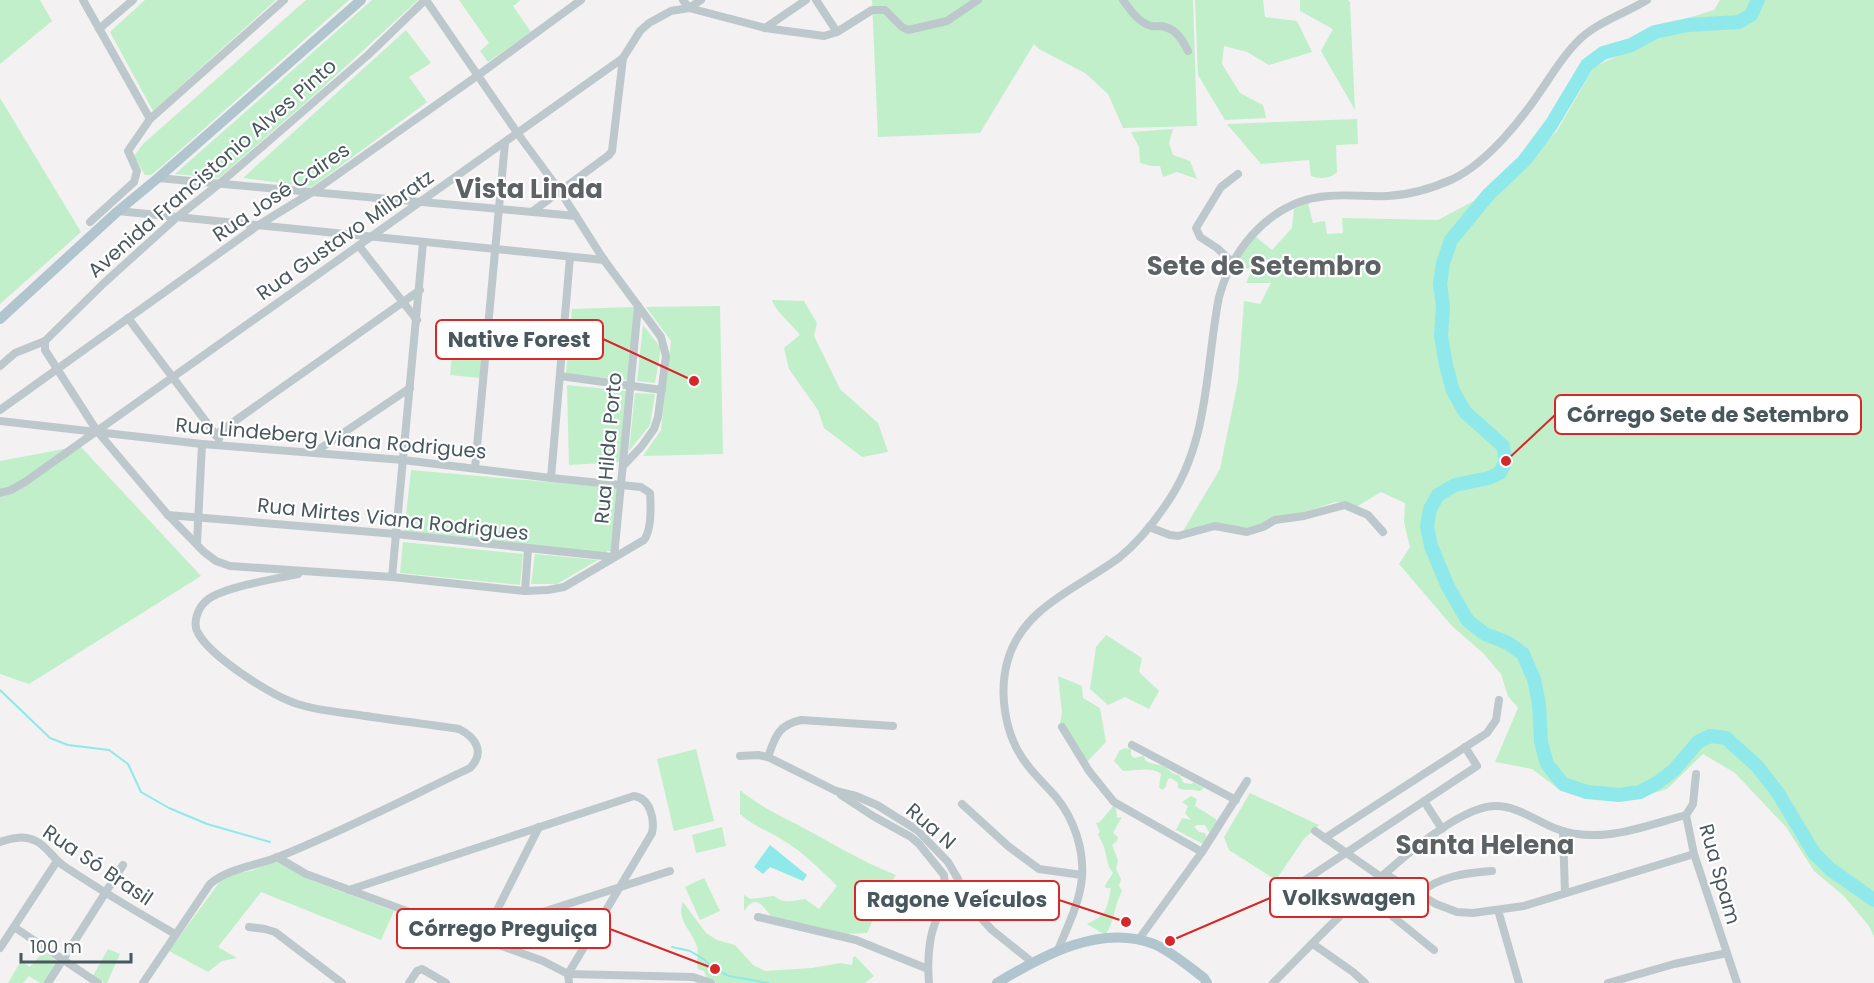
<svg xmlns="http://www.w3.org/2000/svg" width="1874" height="983" font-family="Poppins,sans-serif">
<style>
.green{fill:#c1efca}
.water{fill:#8fe9ea}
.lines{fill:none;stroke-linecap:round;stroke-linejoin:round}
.stream{stroke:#8fe9ea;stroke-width:2}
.river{stroke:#8fe9ea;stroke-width:14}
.minor{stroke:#bdc8cd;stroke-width:8}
.major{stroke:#b1c5ce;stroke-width:10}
.labels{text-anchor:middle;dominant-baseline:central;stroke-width:4.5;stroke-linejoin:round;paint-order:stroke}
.street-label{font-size:20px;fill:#49585e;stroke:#fff}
.district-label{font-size:26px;font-weight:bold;fill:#5d6265;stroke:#fff}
.leader{fill:none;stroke:#d62828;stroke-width:2}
.callout-dot{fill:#d62828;stroke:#fff;stroke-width:2}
.callout{fill:#fff;stroke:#d62828;stroke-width:2}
.callout-label{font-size:21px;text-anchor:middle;font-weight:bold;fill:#49585e}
</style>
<rect width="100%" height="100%" fill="#f3f1f1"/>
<g class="green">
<path d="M0 0H40L52 21 0 64Z"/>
<path d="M145 0H276L153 111 110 32Z"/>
<path d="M306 0H349L161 167 151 175H145L134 156 143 144Z"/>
<path d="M372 0H418L319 91 219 178 175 174Z"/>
<path d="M459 0H521L513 6 531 32 488 62 480 51 489 43Z"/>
<path d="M872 0H1193L1197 126 1123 128 1108 94 1085 73 1039 49 1034 44 980 133 878 137Z"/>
<path d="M1195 0H1263L1265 17 1297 21 1312 52 1269 65 1247 52 1224 46 1222 64 1240 93 1263 105 1266 118 1225 120 1198 75Z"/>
<path d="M1300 0H1348L1350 2 1355 110 1321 51 1333 29 1300 11Z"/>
<path d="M1720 0H1874V937L1869 926 1844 896 1814 871 1786 827 1735 773 1703 754 1667 789 1630 800 1593 797 1560 790 1532 769 1495 762 1518 708 1508 696 1501 674 1483 653 1452 626 1399 564 1410 547 1404 522 1405 503 1381 492 1356 507 1346 503 1335 502 1253 529 1183 531 1220 469 1238 381 1244 301 1260 304 1271 283H1246L1252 270 1236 265 1243 249 1255 236 1272 250 1292 228 1294 209 1308 203 1313 223 1325 221 1327 234 1343 233 1342 218 1438 220 1502 186 1557 131 1594 67 1624 53 1675 22 1714 10Z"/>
<path d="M406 30 431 63 409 77 427 102 312 187 243 178Z"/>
<path d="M0 98 81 232 0 304Z"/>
<path d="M1357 119 1358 144 1336 145 1337 172C1330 179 1320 179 1311 176L1309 160 1261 164 1227 124Z"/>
<path d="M1173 129 1169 143 1173 155 1190 161 1197 179 1177 172 1163 177 1160 166H1151L1140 163 1139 147 1131 132Z"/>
<path d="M772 300 804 301 817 323 814 336 840 389 878 423 888 452 862 457 824 428 818 410 789 369 784 348 800 335C792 324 775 311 772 300Z"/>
<path d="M720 306 723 454 643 456 661 430 671 341 646 307Z"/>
<path d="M634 307 628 380 566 374 572 309Z"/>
<path d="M643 325 661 348 655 383 637 381Z"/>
<path d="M459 355 479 358 482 357 480 378 450 375 452 356Z"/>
<path d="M567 385 627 391 620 462 569 465Z"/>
<path d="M635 393 655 394 650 425 629 451Z"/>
<path d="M80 446 201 576 29 684 0 674V461Z"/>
<path d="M411 470 617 488 611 551H607L606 557 404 533Z"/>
<path d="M403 542 523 554 520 585 400 573Z"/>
<path d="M535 554 598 560 557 584H531Z"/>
<path d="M1106 635 1142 658 1139 672 1159 691 1149 709 1125 697 1108 705 1090 689 1096 647Z"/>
<path d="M1058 676 1082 686 1083 698 1100 708 1106 742 1086 763 1064 724 1060 723 1062 713Z"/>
<path d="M1126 748 1131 749V755L1134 758 1144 756 1145 760C1152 765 1158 764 1165 767 1171 771 1171 774 1179 775L1184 783 1192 784 1193 782 1204 788 1200 791C1192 789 1185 791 1178 788V783L1171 778 1168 779 1165 788 1162 790 1159 787 1161 774C1151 766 1135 771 1123 771L1114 761 1120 750Z"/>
<path d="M696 749 714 821 674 831 657 759Z"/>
<path d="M740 790C759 806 779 815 800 826 834 844 860 861 896 875L881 902 867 933 843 934 771 916C761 904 756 894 744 911V895L751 899 774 896C785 904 792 901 805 899L819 909 837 886C820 869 802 851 781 839 767 830 753 826 740 814Z"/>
<path d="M1250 793 1319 825 1303 840 1276 880 1229 850 1224 837Z"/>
<path d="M1191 796 1197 799 1195 806 1216 819 1217 822 1210 834 1205 825H1197L1194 827 1199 832 1205 833 1207 838 1203 844 1176 830 1182 818 1191 820 1185 813 1188 806 1182 802Z"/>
<path d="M1114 805 1116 806 1117 818 1122 817 1113 833 1118 837 1117 841 1112 845 1118 860 1116 869 1121 879 1119 886 1122 891C1114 905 1115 922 1105 935L1087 924C1106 915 1107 911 1111 888H1106L1105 886 1113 873 1109 867 1104 847 1098 834 1100 832 1096 823 1100 822Z"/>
<path d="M722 827 726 846 696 853 692 835Z"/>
<path d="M277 860 310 880 394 911 381 940 261 892 218 947 237 958 222 961 208 972 169 951 221 880 237 873 251 871Z"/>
<path d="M704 878 720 911 700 920 685 887Z"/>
<path d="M683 902 706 933 717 940 735 945 753 965 765 971 812 968 841 963 852 965 853 958 855 956 874 976 865 983H717L706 977 704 971 698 969C695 960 700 952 696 944 691 930 676 919 683 902Z"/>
<path d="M108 949 120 954 107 983H105L93 976Z"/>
<path d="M43 952 57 961 44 983H40L29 976 23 983H8L21 961 30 967Z"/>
</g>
<path class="water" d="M770 845 807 875 803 881 770 867 763 874 754 867Z"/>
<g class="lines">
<g class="stream">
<path d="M0 690 50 738 68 745 109 750 128 764 141 792 169 808 207 824 270 842"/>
<path d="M672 947 690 951 702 958 715 969 729 976 768 983"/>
</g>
<path class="river" d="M1758 0 1751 15 1739 22 1688 25 1655 32 1631 45 1603 53 1587 65 1551 125 1524 161 1489 194 1451 240 1443 263 1440 284 1443 306 1441 336 1446 365 1453 391 1465 412 1503 446 1506 461 1500 473 1489 478 1455 485 1438 495 1430 509 1427 526 1431 546 1448 587 1468 621 1485 634 1508 643 1523 654 1534 679 1539 704 1541 742 1547 764 1563 784 1587 792 1619 795 1640 792 1657 783 1674 770 1698 742 1710 736 1726 738 1757 766 1778 793 1814 853 1830 869 1874 900"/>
<g class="minor">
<path d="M83 0 150 119"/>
<path d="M426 0 518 134 560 191 604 260 661 337 666 356 658 417 654 429 641 447 624 465"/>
<path d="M683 0 689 8 765 28 824 36 837 32 872 10H885L902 27 908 30 947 21 978 0"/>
<path d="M816 0 837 32"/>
<path d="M1123 0C1131 11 1138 22 1151 26 1156 27 1161 25 1165 27 1177 30 1183 41 1188 51"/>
<path d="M765 28 806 0"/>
<path d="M99 29 133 0"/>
<path d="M158 178 576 216"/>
<path d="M118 211 604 260"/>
<path d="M533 211 609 155 612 151 623 58"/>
<path d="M90 222 134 182 137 171 128 151 150 119 284 0"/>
<path d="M359 246 417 320"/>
<path d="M1233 263 1217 248 1200 237 1196 228 1221 187 1238 174"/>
<path d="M128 318 219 439"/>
<path d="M0 366 15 353 45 341"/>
<path d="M560 376 662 390"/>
<path d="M0 410 257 226 314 191 477 76 581 0"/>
<path d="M0 421 202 444 403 460 551 478 641 487 650 493C651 507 652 529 644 540L564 587 548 590 525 591 392 577 230 566 216 561 204 552 168 515 97 431 45 350V341L104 283 176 218 219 184 368 55 425 0"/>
<path d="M215 435 420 290"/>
<path d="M315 452 410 388"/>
<path d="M475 468 505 143"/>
<path d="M551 478 570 257"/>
<path d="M0 493 11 490 25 482 623 58 640 31 649 23 671 11 689 8 701 0"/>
<path d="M168 515 396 534 613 557"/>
<path d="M1149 527 1170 535 1178 536 1215 526 1247 532 1263 527 1275 520 1304 516 1345 505 1368 515 1383 532"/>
<path d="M197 543 202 444"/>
<path d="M614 557 638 306"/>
<path d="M392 577 423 243"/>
<path d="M525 591 528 549"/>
<path d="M1062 727 1089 771 1114 802 1202 852"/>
<path d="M1132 745 1236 800"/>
<path d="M740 756 758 755 768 757 836 791 856 796 877 805 917 830 948 862 958 879 965 897 982 919 992 930 1032 962"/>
<path d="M768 757C775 737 778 725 801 720L893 726"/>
<path d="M1696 774 1693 804 1686 815 1694 854 1737 983"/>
<path d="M841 795 873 816 911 837 919 844 944 875 947 905"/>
<path d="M1424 801 1442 829"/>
<path d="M962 804 1008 846 1039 869 1082 875"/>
<path d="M1315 831 1381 877"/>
<path d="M1563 831 1565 893"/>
<path d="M1325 838 1487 733 1496 720 1499 700"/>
<path d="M0 842C12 838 24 835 36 841 48 847 53 859 64 866 100 890 137 912 175 934"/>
<path d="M277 857 306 874 543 961 568 974 693 977 711 983"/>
<path d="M1385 874 1436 904 1457 912 1473 913 1524 906 1694 854"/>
<path d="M1293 888 1477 766 1465 747"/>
<path d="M349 890 634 796C650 798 655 819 652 833L568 974 569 983"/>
<path d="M1365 894 1434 950"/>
<path d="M1418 894C1440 876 1465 873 1492 871"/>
<path d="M1498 910 1519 983"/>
<path d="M758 917 856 940 928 969"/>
<path d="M14 927 98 983"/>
<path d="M249 927 265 929 275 932 342 983"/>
<path d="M487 930 670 871"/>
<path d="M486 932 539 827"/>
<path d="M1139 939 1202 852 1247 781"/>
<path d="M1313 944 1353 972 1365 983"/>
<path d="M0 948 57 861"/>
<path d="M1058 950C1067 927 1080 903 1082 877 1084 849 1074 819 1056 797 1045 784 1032 773 1023 759 1005 733 999 694 1007 663 1021 607 1079 588 1120 557 1137 543 1152 525 1165 506 1210 443 1205 369 1219 297 1233 246 1273 200 1328 196 1348 194 1368 197 1387 196 1409 195 1433 188 1453 179 1488 162 1523 118 1544 86 1554 71 1564 55 1577 42 1595 23 1624 14 1647 0"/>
<path d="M48 983 123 865"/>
<path d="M143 983 210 884C229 868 255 866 278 857 343 831 407 798 470 768 486 752 475 737 459 729 426 724 392 720 359 715 340 712 320 711 301 705 274 698 211 657 198 633 192 623 198 608 206 601 221 587 276 579 298 574"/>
<path d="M409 983 417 971 422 969 446 983"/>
<path d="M929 983C927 960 928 922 947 905 952 902 959 900 965 897"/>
<path d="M1273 983C1316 941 1436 809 1494 806 1517 805 1537 822 1557 829 1600 845 1644 826 1686 815"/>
<path d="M1608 983 1674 964 1727 953"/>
</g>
<g class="major">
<path d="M0 319 118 211 158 178 361 0"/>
<path d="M997 983C1042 956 1100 923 1154 944 1172 952 1188 966 1204 978L1207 983"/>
</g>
</g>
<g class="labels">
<g class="street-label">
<text transform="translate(212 168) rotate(-41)">Avenida Francistonio Alves Pinto</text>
<text transform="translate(281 192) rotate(-34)">Rua José Caires</text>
<text transform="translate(345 235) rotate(-35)">Rua Gustavo Milbratz</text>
<text transform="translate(331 438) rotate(5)">Rua Lindeberg Viana Rodrigues</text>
<text transform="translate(608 448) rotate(-85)">Rua Hilda Porto</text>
<text transform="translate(393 519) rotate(6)">Rua Mirtes Viana Rodrigues</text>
<text transform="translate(931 826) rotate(41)">Rua N</text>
<text transform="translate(98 865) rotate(34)">Rua Só Brasil</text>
<text transform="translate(1720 874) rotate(74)">Rua Spam</text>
</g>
<g class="district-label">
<text x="529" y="189">Vista Linda</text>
<text x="1264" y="266">Sete de Setembro</text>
<text x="1485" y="845">Santa Helena</text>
</g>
</g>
<path class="leader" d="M694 381L603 339M1506 461L1555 415M1170 941L1270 898M1126 922L1059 900M715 969L610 929"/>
<g class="callout-dot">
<circle cx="694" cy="381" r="6"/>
<circle cx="1506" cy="461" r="6"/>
<circle cx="1170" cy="941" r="6"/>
<circle cx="1126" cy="922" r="6"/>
<circle cx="715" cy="969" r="6"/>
</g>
<g class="callout">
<rect x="436" y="320" width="167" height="39" rx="6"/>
<rect x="1555" y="395" width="306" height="39" rx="6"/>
<rect x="1270" y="878" width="158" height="39" rx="6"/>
<rect x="855" y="881" width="204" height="39" rx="6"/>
<rect x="397" y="909" width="213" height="39" rx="6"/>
</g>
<g class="callout-label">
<text x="519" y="347">Native Forest</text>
<text x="1708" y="422">Córrego Sete de Setembro</text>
<text x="1349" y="905">Volkswagen</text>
<text x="957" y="907">Ragone Veículos</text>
<text x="503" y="936">Córrego Preguiça</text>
</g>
<path d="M21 953v9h110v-9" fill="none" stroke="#49585e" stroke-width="3"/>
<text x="30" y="953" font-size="18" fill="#49585e" stroke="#ffffff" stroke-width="4.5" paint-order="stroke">100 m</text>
</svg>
